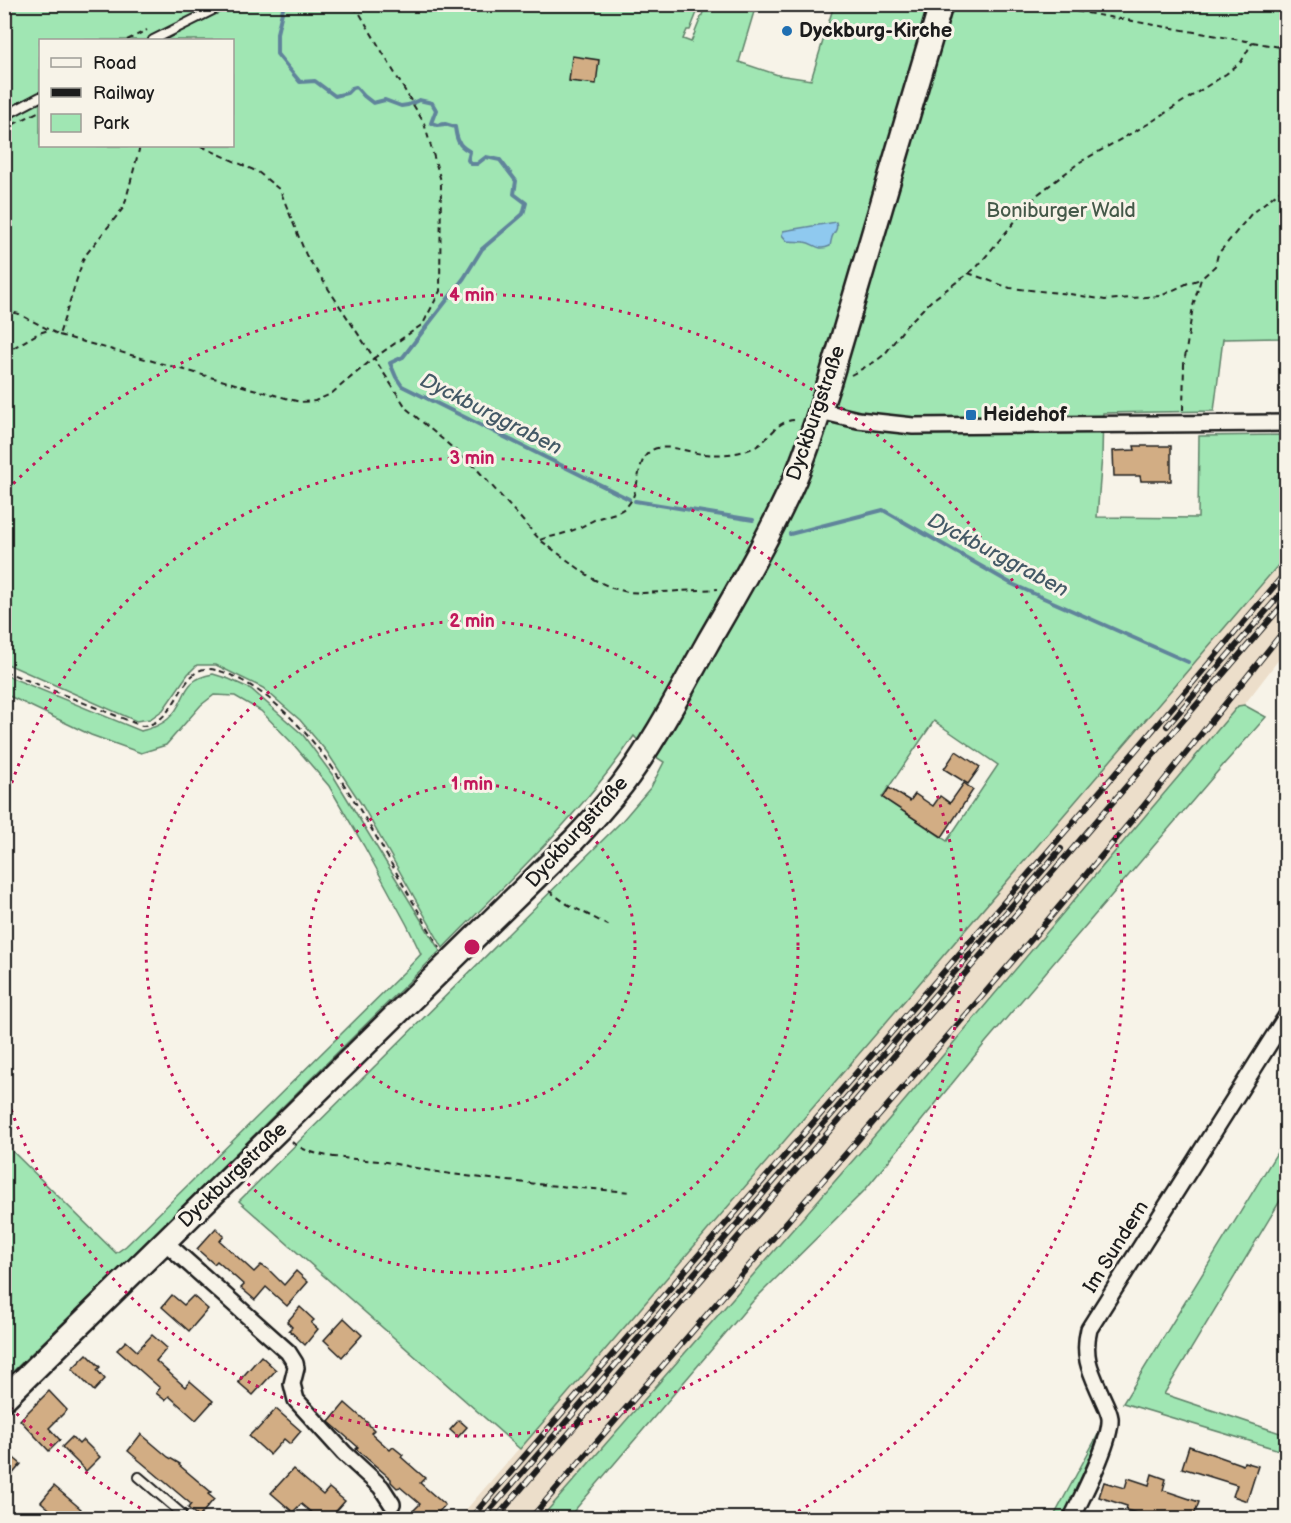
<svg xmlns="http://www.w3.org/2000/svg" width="1291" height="1523" font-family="'Balsamiq Sans',sans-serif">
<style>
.built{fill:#ecdeca}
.green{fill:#a0e6b3;stroke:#5e8168;stroke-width:1.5;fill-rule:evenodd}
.water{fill:#8fc9ef;stroke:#61849b;stroke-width:1.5}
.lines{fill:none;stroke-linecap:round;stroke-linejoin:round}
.stream{stroke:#61849b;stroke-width:4}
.building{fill:#d2ad84;stroke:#1c1c1c;stroke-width:1.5}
.lane-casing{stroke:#1c1c1c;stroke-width:12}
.street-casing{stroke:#1c1c1c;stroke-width:20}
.secondary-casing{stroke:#1c1c1c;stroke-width:27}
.path{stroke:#1c1c1c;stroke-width:2;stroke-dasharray:6 4.5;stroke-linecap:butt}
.lane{stroke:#f7f3e8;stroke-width:8}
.street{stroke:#f7f3e8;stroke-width:15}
.secondary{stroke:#f7f3e8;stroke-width:22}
.rail-casing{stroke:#1c1c1c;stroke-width:6}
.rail{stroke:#f7f3e8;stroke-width:4;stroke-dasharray:11;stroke-linecap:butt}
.ring{fill:none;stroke:#c2185b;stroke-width:3;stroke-dasharray:3 6}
.poi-dot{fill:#1f6fb2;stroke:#f7f3e8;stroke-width:2}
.labels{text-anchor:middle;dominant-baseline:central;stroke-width:6;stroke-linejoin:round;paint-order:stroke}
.poi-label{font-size:20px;font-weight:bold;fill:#1c1c1c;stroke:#f7f3e8;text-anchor:start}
.park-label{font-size:20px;fill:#445949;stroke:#f7f3e8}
.street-label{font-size:20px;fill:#1c1c1c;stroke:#f7f3e8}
.water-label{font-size:21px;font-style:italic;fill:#445966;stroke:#f7f3e8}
.centre{fill:#c2185b;stroke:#f7f3e8;stroke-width:3}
.ring-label{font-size:18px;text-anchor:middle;font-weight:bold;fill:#c2185b;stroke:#f7f3e8;stroke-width:6;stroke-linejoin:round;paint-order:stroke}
</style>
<rect width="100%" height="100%" fill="#f7f3e8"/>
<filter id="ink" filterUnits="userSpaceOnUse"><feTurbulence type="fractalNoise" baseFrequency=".0167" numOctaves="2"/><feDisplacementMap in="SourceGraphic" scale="12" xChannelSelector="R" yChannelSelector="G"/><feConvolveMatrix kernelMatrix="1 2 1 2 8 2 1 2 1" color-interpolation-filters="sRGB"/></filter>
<g filter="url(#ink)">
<path class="built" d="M1286 556V650L1244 705 1238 706 890 1118 541 1518H459Z"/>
<g class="green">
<path d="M5 5H700L690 30H687L683 39 691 42 706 5H756L739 62 778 75 811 80 834 5H1286V338L1223 339 1214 411 1103 413 1102 456 1097 517 1198 518 1199 436 1286 435V556L520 1449 239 1201 622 821 651 787 664 762 648 752 634 736C581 815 509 880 443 948L362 805 327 752 300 720 263 688 216 665H197L188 674 163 710 150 719 136 721 5 663ZM40 40H232V146H40ZM934 721 998 765 947 841 882 797Z"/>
<path d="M213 674 229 679 251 689 303 735 334 777 440 951 125 1263 5 1379V1144L116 1253 126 1246 406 970 421 954 407 925 364 846 329 786 293 744 261 711 235 696 214 695 201 705 166 745 141 753 91 735 5 694V675L141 731C151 728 160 726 168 719 189 701 178 680 213 674Z"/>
<path d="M1244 705 1266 717 1224 764 986 1042 864 1191 753 1301 568 1518H541L890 1118 1238 706Z"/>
<path d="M1286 1138V1191L1164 1394 1286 1435V1452L1123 1403Z"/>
<path d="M1109 1414 1072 1518H1053Z"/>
</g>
<path class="water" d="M836 222C838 228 836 230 833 235 831 238 831 243 830 246 817 252 815 243 804 242 799 241 793 242 787 241L782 235 783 231Z"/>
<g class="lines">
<g class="stream">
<path d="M284 4 277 33V54L300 82 315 81 335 96 347 93 352 88 356 87 364 96 373 103 385 100 401 106 408 105 419 100 432 103 436 110 431 123 437 125 445 124 455 127C456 134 457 143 463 147 465 149 468 150 470 152L468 160 471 164H477L486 157 500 160 516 181 514 194 526 203 523 214 482 249 464 278 403 357 390 363 396 377 402 386 629 499"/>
<path d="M635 501 753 520"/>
<path d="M790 534 883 510 1012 584 1188 662"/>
</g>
</g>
<g class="building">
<path d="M572 56 599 60 596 84 569 81Z"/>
<path d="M1134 446H1171V481H1141L1140 476H1114L1113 451 1135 450Z"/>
<path d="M956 751 980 767 968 784 944 769Z"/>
<path d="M964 783 973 790 942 837 883 798 889 788 910 801 915 794 933 806 940 796 950 803Z"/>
<path d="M216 1228 224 1236 220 1241 254 1272 261 1265 268 1269 284 1285 296 1271 308 1282 287 1306 266 1287 255 1300 241 1288 244 1285 217 1261 214 1264 197 1249Z"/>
<path d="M172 1295 184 1305 193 1296 208 1309 189 1331 162 1307Z"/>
<path d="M300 1307 314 1320 311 1323 318 1329 305 1345 289 1330 292 1327 287 1322Z"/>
<path d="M344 1318 362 1335 342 1357 324 1340Z"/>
<path d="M152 1335 167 1348 156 1361 185 1387 190 1381 213 1401 196 1420 169 1396 165 1400 156 1393 160 1388 117 1350 126 1341 137 1351Z"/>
<path d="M87 1354 100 1367 97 1370 105 1379 94 1391 72 1369Z"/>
<path d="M261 1356 276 1370 253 1395 238 1382Z"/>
<path d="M49 1391 67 1410 49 1428 60 1440 49 1451 20 1420Z"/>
<path d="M345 1403 369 1424V1425L374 1430 371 1433 390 1450 393 1447 403 1455 401 1457 425 1478 420 1483 445 1505 433 1518H422L413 1511 420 1504 400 1487 397 1488 391 1482V1479L356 1449 358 1447 329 1422Z"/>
<path d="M276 1409 301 1431 290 1444 284 1439 270 1455 249 1436 256 1429 257 1430Z"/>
<path d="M459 1420 467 1427 458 1437 450 1430Z"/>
<path d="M141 1434 168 1457 180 1464 179 1465 211 1492 208 1494 214 1499 199 1517 188 1508 191 1504 128 1451Z"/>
<path d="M72 1437 79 1444 83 1440 100 1457 86 1471 62 1447Z"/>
<path d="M1189 1446 1243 1465 1244 1462 1258 1466 1247 1501 1233 1496 1237 1485 1182 1468Z"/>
<path d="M4 1450 21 1464 4 1484Z"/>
<path d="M293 1469 323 1495 329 1488 345 1501 330 1518H318L301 1504 293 1512 271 1493Z"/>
<path d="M1152 1474 1166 1479 1163 1490 1199 1502 1193 1518H1153L1126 1510 1127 1506 1099 1497 1104 1482 1125 1488 1128 1478 1149 1485Z"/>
<path d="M54 1486 81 1509 73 1518H60L41 1502Z"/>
</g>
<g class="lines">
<defs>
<g id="lane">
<path d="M153 40 225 4"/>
<path d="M4 116 40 97"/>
<path d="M139 1477 181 1513 180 1518"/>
</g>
<g id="street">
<path d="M820 411 858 420 913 426 1286 423"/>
<path d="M165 1242 288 1352 295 1363 296 1368 292 1384 296 1400 344 1453 381 1487 392 1504"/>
<path d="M1072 1518C1082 1497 1112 1440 1110 1418 1109 1411 1105 1404 1102 1397 1091 1372 1082 1357 1089 1329L1286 1017"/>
</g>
<path id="secondary" d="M4 1399 574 840C591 822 607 804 622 785 655 741 680 692 707 644 738 590 770 536 795 479 809 446 819 413 830 380L941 4"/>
</defs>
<use href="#lane" class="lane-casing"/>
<use href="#street" class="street-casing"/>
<use href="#secondary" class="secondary-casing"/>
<g class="path">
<path d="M1035 4 1286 48"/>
<path d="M234 10 245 4"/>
<path d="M127 40 147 30"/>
<path d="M4 129 40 111"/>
<path d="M201 146 258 172 280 190 306 255 374 358 423 324 440 291 441 181 424 123 360 14 350 4"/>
<path d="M968 273 1010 288 1070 294 1105 300 1161 296 1188 283 1201 279"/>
<path d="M4 310 19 314 59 335 84 257 124 207 140 146"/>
<path d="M59 335 300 402 315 401 331 394 374 358 407 409 475 467 540 540 593 579 612 588 628 592 643 593 718 589"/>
<path d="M4 353 39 333 49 330"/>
<path d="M851 375 876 361 885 354 906 326 931 301 977 267 1037 195 1080 162 1148 124 1226 74 1241 62 1252 43"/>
<path d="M1183 410 1184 364 1193 306 1201 279 1215 266 1218 254 1252 213 1286 186"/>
<path d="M540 540C551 536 561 535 571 531 580 528 588 523 596 519 606 515 618 514 626 507 642 493 634 460 652 450 664 443 689 452 702 454 719 455 737 455 753 448 771 441 774 419 798 420"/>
<path d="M4 671 142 726C177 724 180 669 207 669 219 669 231 675 241 680 306 716 344 783 381 845 400 880 420 914 440 948"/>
<path d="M549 891 567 904 612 927"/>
<path d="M292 1142C313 1160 359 1158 386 1162 401 1165 416 1168 431 1171 497 1181 565 1187 632 1192"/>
</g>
<use href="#lane" class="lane"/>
<use href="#street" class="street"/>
<use href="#secondary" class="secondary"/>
<defs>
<g id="rail">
<path d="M1167 726 1286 588"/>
<path d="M471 1518 1147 737 1286 572"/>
<path d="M483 1518 1061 849"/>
<path d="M496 1518 1286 601"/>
<path d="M531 1518 1042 927 1142 808 1286 628"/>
</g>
</defs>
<use href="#rail" class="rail-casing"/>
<use href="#rail" class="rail"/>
</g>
</g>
<g class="ring">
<circle cx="472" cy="947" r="163"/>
<circle cx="472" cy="947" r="326"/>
<path d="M6 800A489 489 0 1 1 6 1094"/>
<path d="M156 1517A652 652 0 0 1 7 1404M7 490A652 652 0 1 1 788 1517"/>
</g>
<g class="poi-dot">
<circle cx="787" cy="31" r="6"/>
<rect x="965" y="409" width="12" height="12" rx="3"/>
</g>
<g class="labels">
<g class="poi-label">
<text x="799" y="31">Dyckburg-Kirche</text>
<text x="983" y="415">Heidehof</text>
</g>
<g class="park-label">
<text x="1061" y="211">Boniburger Wald</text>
</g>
<g class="street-label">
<text transform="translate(816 413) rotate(-71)">Dyckburgstraße</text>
<text transform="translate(577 832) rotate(-48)">Dyckburgstraße</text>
<text transform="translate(233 1175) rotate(-44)">Dyckburgstraße</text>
<text transform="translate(1116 1247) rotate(-58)">Im Sundern</text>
</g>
<g class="water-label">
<text transform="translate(491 414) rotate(27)">Dyckburggraben</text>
<text transform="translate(998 555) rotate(28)">Dyckburggraben</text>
</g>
</g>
<circle cx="472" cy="947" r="9" class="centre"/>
<g class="ring-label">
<text x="472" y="301">4 min</text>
<text x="472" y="464">3 min</text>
<text x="472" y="627">2 min</text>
<text x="472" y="790">1 min</text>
</g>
<rect width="1291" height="1523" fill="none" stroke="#f7f3e8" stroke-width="24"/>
<rect x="12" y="12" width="1267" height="1499" fill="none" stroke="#1c1c1c" stroke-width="2" filter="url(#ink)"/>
<rect x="39" y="39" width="195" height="108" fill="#f7f3e8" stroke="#9f9d96" stroke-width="1.5"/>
<rect x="51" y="58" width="30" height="9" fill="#f7f3e8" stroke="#9f9d96" stroke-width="1.5"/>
<text x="93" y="69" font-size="18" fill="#1c1c1c">Road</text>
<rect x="51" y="88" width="30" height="9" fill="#1c1c1c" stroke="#9f9d96" stroke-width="1.5"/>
<text x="93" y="99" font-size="18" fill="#1c1c1c">Railway</text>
<rect x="51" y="114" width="30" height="18" fill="#a0e6b3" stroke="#9f9d96" stroke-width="1.5"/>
<text x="93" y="129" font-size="18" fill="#1c1c1c">Park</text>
</svg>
